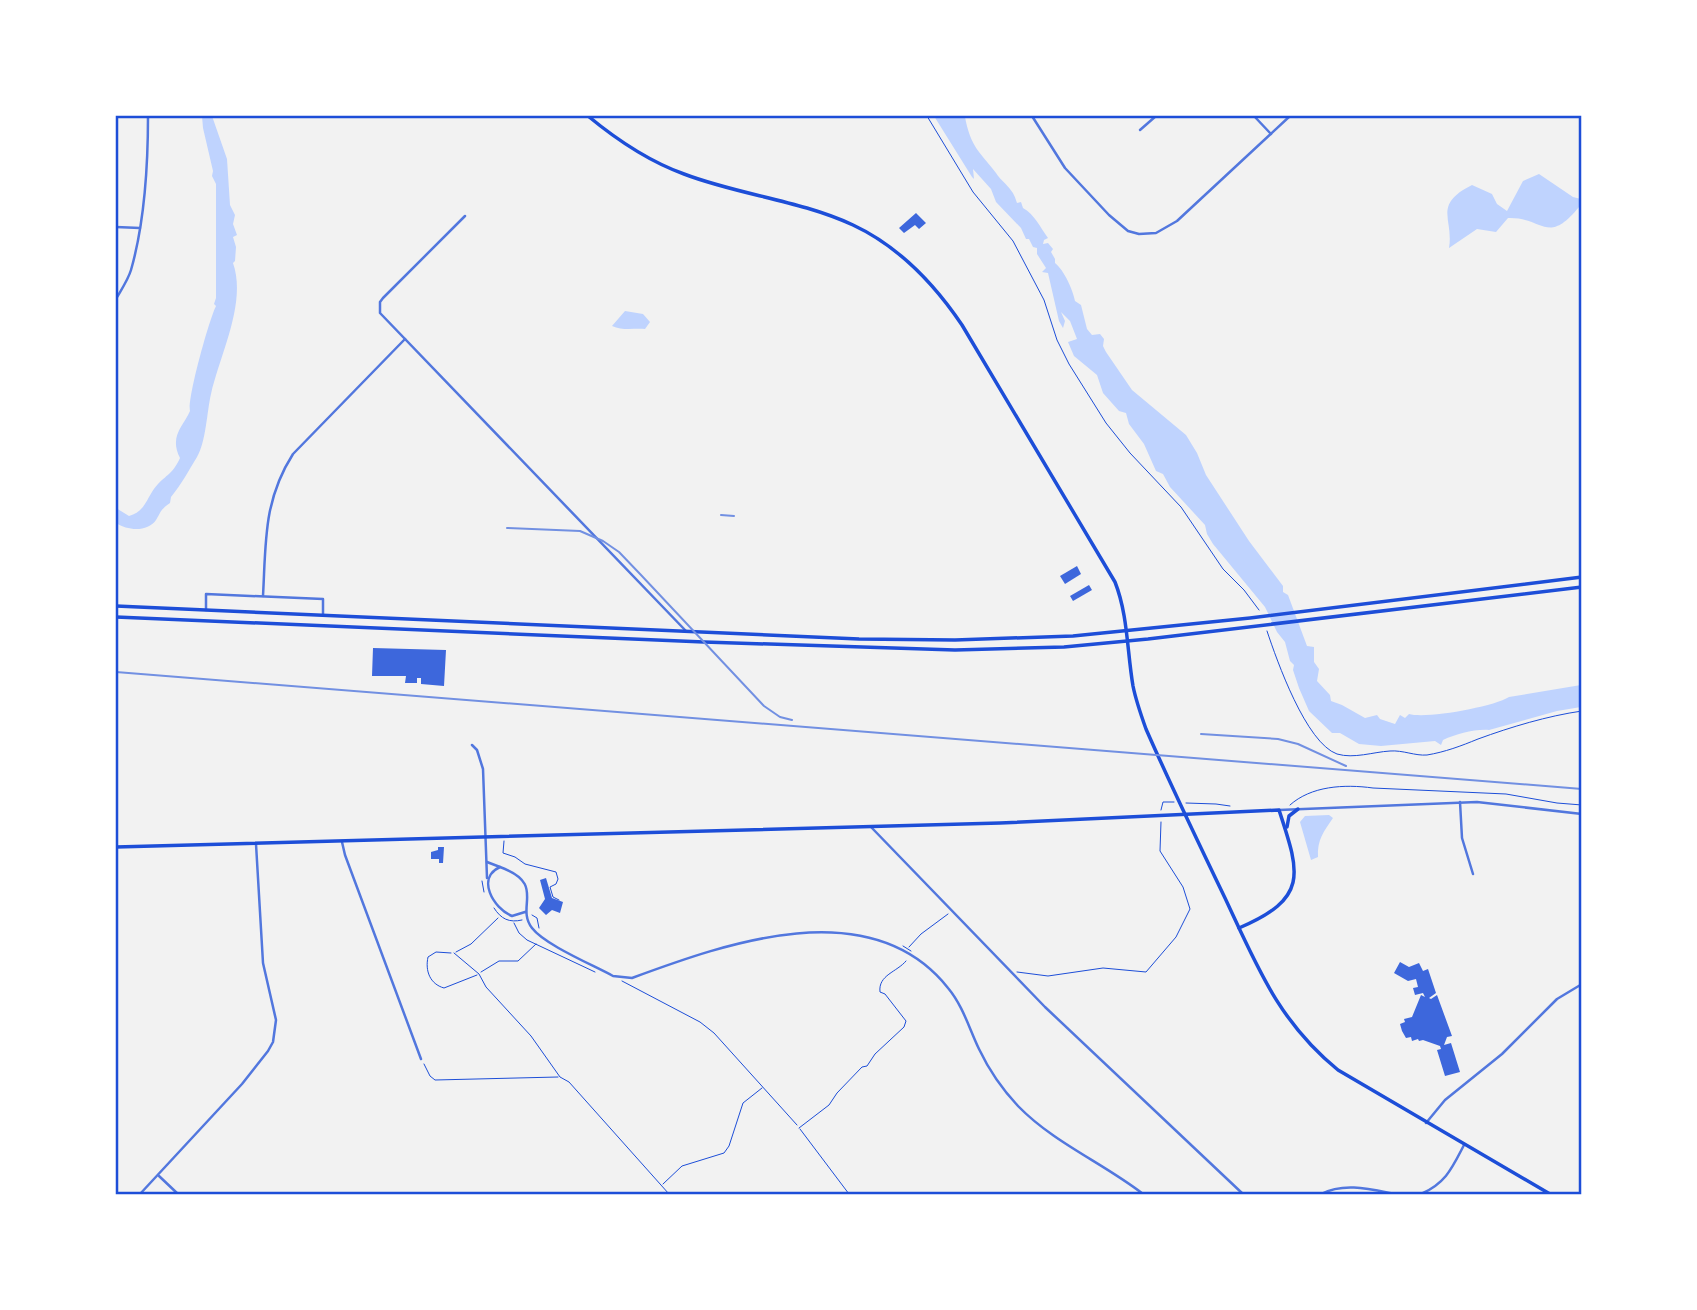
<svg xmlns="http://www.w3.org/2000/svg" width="1697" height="1310" font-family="Lato,sans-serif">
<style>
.water{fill:#bfd3fe}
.building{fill:#3d67dc}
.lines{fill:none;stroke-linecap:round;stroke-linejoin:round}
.path{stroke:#1d4ed8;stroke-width:1}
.minor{stroke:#5277de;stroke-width:2.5}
.tertiary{stroke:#5277de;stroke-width:2.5}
.secondary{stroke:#1d4ed8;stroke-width:3.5}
.primary{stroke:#1d4ed8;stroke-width:3.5}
.rail{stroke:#7290e2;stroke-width:2}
.neatline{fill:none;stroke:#1d4ed8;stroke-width:2.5}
</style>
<rect width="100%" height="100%" fill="#f2f2f2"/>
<g class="water">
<path d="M202 116H212L227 159 230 205 235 215 233 224 237 235 233 237 236 247 235 261 233 263C247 303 220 354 211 394 207 411 206 442 197 457 189 470 181 485 171 497L170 503C160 510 161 512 156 520 148 532 128 531 116 523V508L129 516C147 511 147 495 158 484 169 473 173 473 180 458 169 436 183 427 190 411 187 399 209 320 216 306L214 304 216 298V184L212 176 213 171 203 128Z"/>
<path d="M934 116 965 117C967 128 971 142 979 152 985 160 990 165 996 173 1003 184 1013 187 1017 203L1021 202 1023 208C1035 215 1040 227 1048 238L1044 240 1043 244 1048 243 1053 249 1051 252 1055 259V263C1064 270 1073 290 1075 301L1081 305 1087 329 1092 335 1100 334 1104 339 1103 346 1106 352 1132 390 1186 435 1197 453 1206 475 1249 541 1283 586V592L1288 595 1307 646 1314 647V662L1319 669 1317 681 1330 695 1331 701 1342 705 1365 718 1377 715 1380 719 1395 724 1400 715 1405 718 1409 714C1426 719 1493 707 1509 697L1581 685V707L1557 711 1489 730C1474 729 1457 734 1443 740L1441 745 1435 741 1381 746 1359 744 1340 733H1332L1309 711 1299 688 1293 670 1294 665 1290 661 1285 642 1277 632 1265 607 1213 544 1207 534 1205 525 1170 487 1163 474 1156 471 1144 444 1129 424 1126 413 1119 411 1103 393 1097 375 1074 356 1068 342 1077 339 1070 321 1061 312 1065 321 1063 328 1059 321 1048 273 1042 272 1046 268 1037 254V248L1033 247 1029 239H1026L1021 228 996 202 991 189 973 169 974 179 972 177Z"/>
<path d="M1539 174 1573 197 1581 199V207H1579C1547 246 1544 217 1508 218L1496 232 1477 229 1449 248C1454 219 1432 205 1472 185L1492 194 1497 204 1507 211 1523 181Z"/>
<path d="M625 311 643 314 650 322 645 329C634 328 623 331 612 326Z"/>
<path d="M1329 815 1333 818C1324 831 1317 840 1318 857L1311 860 1300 822 1305 816Z"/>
</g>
<g class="building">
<path d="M916 213 926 223 919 229 915 225 904 233 899 228Z"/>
<path d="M1077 566 1081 574 1065 584 1060 576Z"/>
<path d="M1089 585 1092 590 1073 601 1070 596Z"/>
<path d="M373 648 446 650 444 686 421 684V678H417V683H405L406 676H372Z"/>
<path d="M438 847H444L443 863H439V859H431V852L438 850Z"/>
<path d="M546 878 552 898 563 902 560 913 552 910 546 915 539 908 545 899 540 880Z"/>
<path d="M1400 962 1409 967 1419 963 1423 971 1428 969 1436 993 1429 998 1431 999 1437 995 1452 1036 1447 1037 1444 1045 1451 1043 1460 1072 1445 1076 1437 1050 1441 1049 1440 1046 1423 1040 1419 1041 1418 1039 1412 1041 1411 1037 1406 1038 1402 1031 1400 1024 1405 1022 1404 1019 1412 1017 1421 995 1425 997 1423 993 1415 995 1413 988 1418 987 1416 979 1408 981 1394 973Z"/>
</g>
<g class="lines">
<g class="path">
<path d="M927 116 973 192 1013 241 1044 300 1057 340 1069 364 1106 423 1130 453 1181 507 1223 569 1244 590 1259 610"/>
<path d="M1267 631C1277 661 1306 743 1337 754 1354 759 1373 752 1390 751 1403 750 1415 756 1427 755 1445 752 1461 746 1478 739 1511 727 1547 716 1582 711"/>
<path d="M1186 803 1216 804 1230 806"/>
<path d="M1290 805C1311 786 1344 784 1373 788L1506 794 1557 803 1582 805"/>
<path d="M1161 810 1163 802H1174"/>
<path d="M504 841 503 853 515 857 525 864 556 872 558 879 556 884 550 887 553 897 559 900"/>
<path d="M482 881 484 892"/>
<path d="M494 908C501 919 509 923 522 920"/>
<path d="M532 915 537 918 539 928"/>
<path d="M514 923 519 933 527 940 595 972"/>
<path d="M903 946 911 951"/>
<path d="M909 947 921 934 948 914"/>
<path d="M456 952 471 944 498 918"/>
<path d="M451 953 436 952 428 957C425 971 430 984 444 988L477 975"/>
<path d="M454 953 479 974 486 987 531 1036 560 1077 569 1082 669 1194"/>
<path d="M481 972 499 961H518L536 944"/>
<path d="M1017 972 1048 976 1103 968 1146 972 1176 937 1190 909 1183 887 1160 851 1161 822"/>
<path d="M622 981 700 1022 714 1033 797 1125"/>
<path d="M424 1064 430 1076 435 1080 558 1077"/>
<path d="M799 1128 829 1105 837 1093 862 1067 867 1066 875 1054 904 1027 906 1021 885 994 880 992C878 975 897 972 906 961"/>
<path d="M800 1129 849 1194"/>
<path d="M663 1184 682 1166 724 1153 729 1146 743 1103 762 1088"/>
</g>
<g class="minor">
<path d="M1032 116 1065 168 1109 215 1128 231 1139 234 1156 233 1177 221 1290 116"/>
<path d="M1254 116 1271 134"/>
<path d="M1140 130 1156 116"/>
<path d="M465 216 383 298 380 302V313L686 631"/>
<path d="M116 227 140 228"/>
<path d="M116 299C121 290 128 280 131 270 145 221 148 166 148 116"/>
<path d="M263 596C266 543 263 501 293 454L405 339"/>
<path d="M206 610V594L323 599V614"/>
<path d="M472 745 477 750 483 769 487 878"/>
<path d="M1460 802 1462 838 1473 874"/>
<path d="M871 827 1045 1007 1243 1194"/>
<path d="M342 842 345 855 421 1059"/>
<path d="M487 862 500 867"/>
<path d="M525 912 512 916C493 908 476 878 500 867 547 884 515 906 532 928 545 945 593 965 613 976L632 978C727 943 871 891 948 988 963 1006 969 1028 979 1049 989 1070 1002 1089 1018 1106 1054 1143 1103 1163 1143 1194"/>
<path d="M1426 1123 1445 1100 1502 1054 1557 999 1582 984"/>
<path d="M159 1176 178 1194"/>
<path d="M140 1194 242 1084 268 1051 273 1042 276 1020 263 963 256 844"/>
<path d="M1321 1194C1344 1182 1370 1189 1395 1194"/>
<path d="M1421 1194C1446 1183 1452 1168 1464 1145"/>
</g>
<path class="tertiary" d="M1279 810 1477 802 1582 814"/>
<g class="secondary">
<path d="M588 116C617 140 648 161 684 174 739 195 799 200 853 225 898 246 935 285 962 325L1115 582C1128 615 1127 651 1133 686 1136 701 1141 715 1146 729 1171 786 1198 842 1225 898 1257 966 1278 1021 1338 1070L1550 1194"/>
<path d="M1287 827 1289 816 1298 809"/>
<path d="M116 847 1000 823 1279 810C1300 874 1309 898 1239 928"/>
</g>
<g class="primary">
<path d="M116 606 859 639 955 640 1073 636 1250 618 1582 577"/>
<path d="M116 617 704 642 955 650 1064 647 1148 639 1582 587"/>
</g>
<g class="rail">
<path d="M721 515 734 516"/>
<path d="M507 528 580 531 603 541 619 552 641 575 764 706 780 717 792 720"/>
<path d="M116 672 1582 789"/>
<path d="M1201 734 1278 739 1298 744 1346 766"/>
</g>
</g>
<rect width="1697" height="1310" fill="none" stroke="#ffffff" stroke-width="234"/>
<rect x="117" y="117" width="1463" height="1076" class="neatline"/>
</svg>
